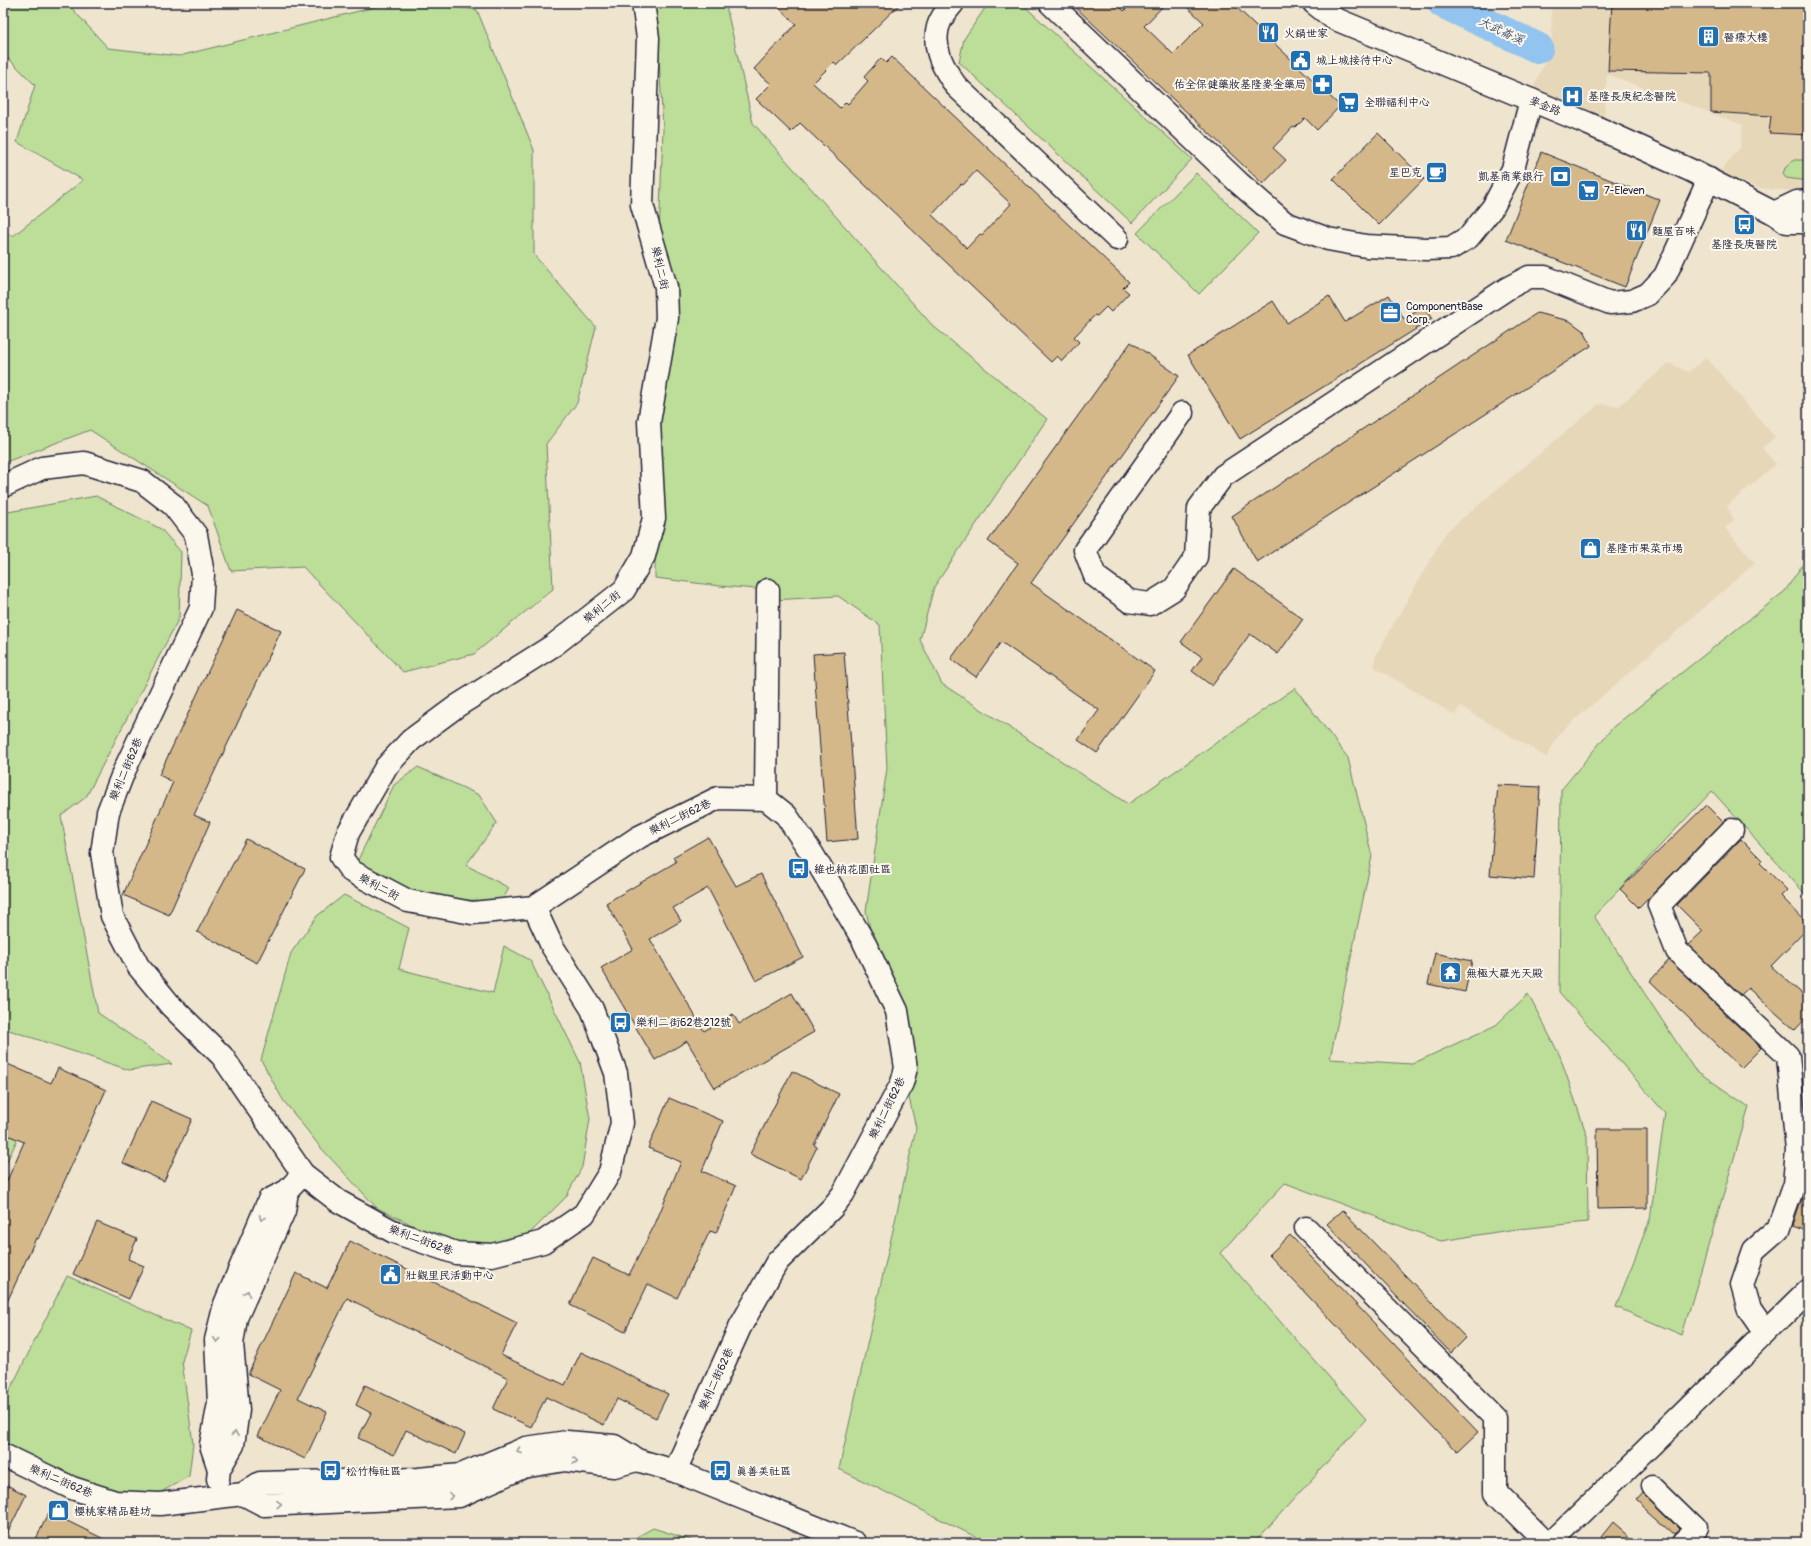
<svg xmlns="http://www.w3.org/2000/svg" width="1811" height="1546" font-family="Pangolin,'LXGW WenKai TC',sans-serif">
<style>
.built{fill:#e7d7b9;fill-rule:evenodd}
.green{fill:#bcde98;stroke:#6f806a}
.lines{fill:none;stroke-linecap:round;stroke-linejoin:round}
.river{stroke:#93c4ef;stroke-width:31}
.building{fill:#d4b889;stroke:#22223b;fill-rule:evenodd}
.minor-casing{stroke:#22223b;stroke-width:25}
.minor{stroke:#fbf7ec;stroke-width:22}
.oneway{stroke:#99979c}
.labels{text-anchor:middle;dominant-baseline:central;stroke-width:4;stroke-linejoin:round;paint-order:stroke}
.poi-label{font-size:11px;fill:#22223b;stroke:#fbf7ec;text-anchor:start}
.street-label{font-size:11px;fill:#22223b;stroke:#fbf7ec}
.water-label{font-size:12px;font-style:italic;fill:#445371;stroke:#fbf7ec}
</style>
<rect width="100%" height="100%" fill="#efe4ce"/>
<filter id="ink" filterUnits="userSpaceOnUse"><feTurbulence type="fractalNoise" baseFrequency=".025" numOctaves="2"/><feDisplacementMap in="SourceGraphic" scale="8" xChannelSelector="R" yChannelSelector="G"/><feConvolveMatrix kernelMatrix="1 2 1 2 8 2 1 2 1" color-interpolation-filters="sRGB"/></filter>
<g filter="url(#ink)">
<g class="built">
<path d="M1551 3H1612L1608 71 1711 73V112L1771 116 1770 133 1808 135V190L1793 191 1759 188 1722 174 1531 92 1552 47ZM1607 74 1743 125 1740 148 1721 170 1604 118Z"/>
<path d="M1706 357 1775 437 1762 448 1776 464 1727 506 1734 520 1725 528 1755 563 1560 733 1546 757 1460 706 1455 715 1374 667 1375 657 1446 532 1599 404 1619 406 1669 363 1689 372Z"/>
</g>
<g class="green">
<path d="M3 3H67L108 48 179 56 391 3H433L477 10 534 150V255L596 327 577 403 546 444 553 589 474 654 403 672 303 567 231 571 208 506 90 430 3 463V231L13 236 83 180 17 142 35 85 3 53Z"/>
<path d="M656 3H728L726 6 753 123 933 326 1047 419 934 587 920 640 942 684 1128 804 1295 688 1348 758 1372 856 1330 1059 1412 1064 1496 1025 1528 994 1560 1056 1587 1136 1588 1222 1509 1230 1441 1241 1285 1183 1220 1253 1366 1419 1254 1543H988L839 1469 916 1128 866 911 887 768 880 625 838 596 774 600 768 590 720 586 655 578V345L663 129Z"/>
<path d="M1003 3H1021L1192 159 1132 223 959 62 964 39 985 8Z"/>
<path d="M1794 160H1808V181L1786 178 1783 174 1785 168Z"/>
<path d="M1196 173 1258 233 1199 294 1137 233Z"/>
<path d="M96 496 161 529 181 552 179 618 86 797 61 816 98 1013 172 1064 129 1070 3 1028V517L8 512Z"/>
<path d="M1808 556V897L1712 791 1594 916 1694 1069 1749 1107 1682 1335 1616 1307 1650 1219 1665 1113 1559 992 1561 790 1613 727 1785 591Z"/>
<path d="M418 767 479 795 497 823 466 865 509 888 502 901 428 899 355 866 394 785Z"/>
<path d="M344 895 409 928 399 969 493 993 504 946 530 960 580 1062 590 1119 582 1167 566 1197 529 1234 469 1252 377 1208 321 1148 283 1100 261 1060 291 953 317 916Z"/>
<path d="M3 1114 25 1123 3 1170Z"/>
<path d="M67 1276 191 1331 182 1361 193 1444 189 1476 146 1501 64 1474 3 1444V1404Z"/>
<path d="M653 1528 700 1543H626Z"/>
</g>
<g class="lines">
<path class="river" d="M1443 3 1538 48"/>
</g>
<g class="building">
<path d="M774 3H901L837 65 834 62 813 83 840 108 846 102 848 104 868 81 864 77 881 58 886 63 892 57 1129 282 1123 288 1129 293 1111 312 1106 307 1097 316 1095 315 1074 337 1079 342 1062 361 1057 356 1051 362 800 123 791 132 756 99 771 84 754 69 796 24ZM976 171 1011 204 982 235 980 234 967 248 932 215 961 184 963 185Z"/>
<path d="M1071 3H1116L1124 11 1132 3H1166L1144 26 1173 54 1204 23 1183 3H1232L1340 106 1317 130 1305 118 1295 128 1293 127 1273 148 1286 160 1263 184Z"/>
<path d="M1612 3H1808V135L1769 133 1771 116 1711 112V73L1608 71Z"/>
<path d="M1378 133 1424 179 1379 225 1333 179Z"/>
<path d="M1541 152 1660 200 1625 287 1506 240Z"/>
<path d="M1389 295 1404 319 1424 307 1432 319 1240 439 1188 355 1273 301 1287 323 1329 296 1345 322Z"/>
<path d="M1537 313 1570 321 1585 332 1591 346 1257 562 1232 516Z"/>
<path d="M1131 342 1179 376 1031 583 1155 671 1097 753 1078 740 1099 710 1001 642 976 677 951 659 1018 563 988 541Z"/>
<path d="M1234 569 1303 619 1278 654 1250 634 1212 686 1192 671 1202 657 1181 642Z"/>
<path d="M237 610 281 631 194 815 210 822 169 915 123 895 173 782 159 775Z"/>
<path d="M844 652 858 839 827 842 813 654Z"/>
<path d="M1498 785 1540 787 1534 879 1490 875Z"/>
<path d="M1706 805 1723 822 1639 908 1620 889Z"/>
<path d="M708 837 736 886 761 874 803 957 756 981 708 888 673 908 681 921 650 939 704 1031 733 1014 739 1024 792 993 814 1032 715 1088 687 1041 655 1060 601 968 633 949 606 903 676 862 673 857Z"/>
<path d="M246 839 305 869 257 963 197 932Z"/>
<path d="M1741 839 1762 860 1760 863 1787 890 1781 896 1808 924V928L1771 966 1808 999V1016L1795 1030 1748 988 1741 995 1688 945 1703 931 1677 905Z"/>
<path d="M1435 953 1472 961 1465 992 1428 984Z"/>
<path d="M1669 960 1761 1048 1741 1068 1650 981Z"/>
<path d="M3 1062 51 1083 58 1068 106 1090 38 1239 36 1238 3 1311V1190L24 1142 3 1133Z"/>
<path d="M792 1071 839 1094 814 1145 817 1147 801 1179 750 1154Z"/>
<path d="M669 1098 723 1121 702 1171 736 1186 716 1233 710 1231 677 1298 648 1284 625 1332 570 1305 593 1258 629 1275 655 1224 681 1162 648 1148Z"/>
<path d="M151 1101 192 1119 164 1181 123 1163Z"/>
<path d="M1597 1129H1647V1208L1598 1209Z"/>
<path d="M1806 1187H1808V1231L1793 1225Z"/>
<path d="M1342 1210 1466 1338 1451 1353 1327 1224Z"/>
<path d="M97 1222 137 1239 128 1259 144 1266 129 1299 73 1274Z"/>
<path d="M1290 1235 1478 1432 1457 1452 1269 1255Z"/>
<path d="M350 1241 517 1323 501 1355 565 1385 581 1352 668 1394 656 1418 617 1399 604 1425 546 1397 531 1427 493 1409 508 1378 347 1298 298 1398 327 1412 305 1459 258 1436 280 1390 248 1374 296 1273 327 1288Z"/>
<path d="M365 1385 465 1434 456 1454 406 1430 394 1455 358 1438 371 1413 356 1405Z"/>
<path d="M3 1483 26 1495 3 1542Z"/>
<path d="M1643 1493 1679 1529 1673 1534 1636 1501Z"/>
<path d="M49 1512 112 1543H34Z"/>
<path d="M1613 1523 1636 1543H1609L1602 1537Z"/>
</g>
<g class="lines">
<defs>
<g id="minor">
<path d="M643 3 648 38 642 205 666 287 667 318 649 422 654 518 644 556 624 590 554 645 457 706 411 740 386 767 348 833 341 857 351 871 408 901 472 913 534 907 639 837 718 798 766 799 786 815 813 855 863 940 897 1011 906 1068 902 1083 843 1194 832 1208 777 1262 740 1327 675 1471"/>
<path d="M953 3C947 10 940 19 938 27 932 49 944 69 956 86L1117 239"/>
<path d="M1050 3 1239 183 1285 223 1328 239 1366 246 1426 249 1451 248 1469 237 1493 207 1513 169 1531 100"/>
<path d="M1314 3 1333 18 1589 124 1690 170 1774 213 1787 222H1808"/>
<path d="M1774 213 1797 202 1808 201"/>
<path d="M1182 413 1085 550 1095 576 1129 601 1150 604 1174 589 1196 557 1199 508 1223 476 1508 288 1529 277H1545L1610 303 1632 301 1648 294 1665 276 1709 179"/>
<path d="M3 486 42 468 84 463 142 481 173 505 196 535 203 574 201 608 124 771 108 812 102 853 112 916 138 966 171 1006 222 1056 303 1174 338 1201 394 1232 456 1253 492 1255 543 1242 584 1214 610 1172 622 1123 616 1073 592 1009 552 946 534 907"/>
<path d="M766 799 768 590"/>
<path d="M1732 830 1659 905 1677 951 1788 1056 1797 1150 1794 1184 1778 1229 1754 1250 1742 1285 1749 1310 1765 1333"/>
<path d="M1306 1228 1495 1417V1492L1546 1543"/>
<path d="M3 1455 72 1488 115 1502 160 1504 243 1494 260 1483 418 1479 461 1475 526 1448 567 1442 614 1446 637 1460 675 1471 855 1543"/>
<path d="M219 1469 211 1445 219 1403 216 1340 225 1304 269 1200 287 1191 303 1174"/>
<path d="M218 1479 219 1469 233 1445 238 1410 232 1344 236 1318 284 1211 287 1191"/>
<path d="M1653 1486 1697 1529 1682 1543"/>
<path d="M243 1494 264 1505 459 1496 523 1467 565 1460 614 1466 637 1460"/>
<path d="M1551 1543 1808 1291"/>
</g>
</defs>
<use href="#minor" class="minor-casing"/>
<use href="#minor" class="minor"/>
</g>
<defs><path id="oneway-chevron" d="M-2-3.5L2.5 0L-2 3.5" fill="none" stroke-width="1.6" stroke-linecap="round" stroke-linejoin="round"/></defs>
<g class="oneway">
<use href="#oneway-chevron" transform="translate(262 1218) rotate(113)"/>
<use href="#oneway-chevron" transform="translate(247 1293) rotate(-66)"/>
<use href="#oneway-chevron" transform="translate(217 1340) rotate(96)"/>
<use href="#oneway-chevron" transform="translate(235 1434) rotate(-82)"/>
<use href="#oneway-chevron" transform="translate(519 1451) rotate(157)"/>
<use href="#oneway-chevron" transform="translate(575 1461) rotate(7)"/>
<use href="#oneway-chevron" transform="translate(451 1496) rotate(-3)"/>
<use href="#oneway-chevron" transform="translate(279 1504) rotate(-2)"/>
</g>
</g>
<defs>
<symbol id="restaurant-square" viewBox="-11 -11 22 22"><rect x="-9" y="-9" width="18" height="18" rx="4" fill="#1f6fb2" stroke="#fbf7ec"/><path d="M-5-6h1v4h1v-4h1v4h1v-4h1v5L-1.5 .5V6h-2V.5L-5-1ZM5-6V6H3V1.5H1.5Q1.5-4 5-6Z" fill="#fff"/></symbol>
<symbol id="building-square" viewBox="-11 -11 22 22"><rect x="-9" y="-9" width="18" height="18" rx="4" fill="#1f6fb2" stroke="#fbf7ec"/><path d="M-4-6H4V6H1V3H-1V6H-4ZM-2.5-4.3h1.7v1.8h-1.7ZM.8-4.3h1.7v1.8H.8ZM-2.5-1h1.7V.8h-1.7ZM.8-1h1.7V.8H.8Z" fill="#fff"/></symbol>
<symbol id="civic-square" viewBox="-11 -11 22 22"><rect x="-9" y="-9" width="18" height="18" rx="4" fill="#1f6fb2" stroke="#fbf7ec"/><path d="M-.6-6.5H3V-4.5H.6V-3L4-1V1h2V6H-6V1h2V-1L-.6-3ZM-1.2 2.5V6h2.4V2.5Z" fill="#fff"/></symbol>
<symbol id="pharmacy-square" viewBox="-11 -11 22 22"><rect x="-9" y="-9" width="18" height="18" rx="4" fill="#1f6fb2" stroke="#fbf7ec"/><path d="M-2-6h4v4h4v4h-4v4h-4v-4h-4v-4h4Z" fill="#fff"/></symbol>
<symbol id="hospital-square" viewBox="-11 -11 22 22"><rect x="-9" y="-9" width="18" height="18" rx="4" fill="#1f6fb2" stroke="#fbf7ec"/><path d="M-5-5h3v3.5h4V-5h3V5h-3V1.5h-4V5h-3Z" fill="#fff"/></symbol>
<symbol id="supermarket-square" viewBox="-11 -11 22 22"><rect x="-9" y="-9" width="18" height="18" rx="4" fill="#1f6fb2" stroke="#fbf7ec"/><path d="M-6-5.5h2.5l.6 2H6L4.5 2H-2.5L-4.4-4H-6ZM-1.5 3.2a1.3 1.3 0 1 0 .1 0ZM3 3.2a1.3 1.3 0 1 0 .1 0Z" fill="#fff"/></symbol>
<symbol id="cafe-square" viewBox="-11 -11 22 22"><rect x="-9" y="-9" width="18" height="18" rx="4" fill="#1f6fb2" stroke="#fbf7ec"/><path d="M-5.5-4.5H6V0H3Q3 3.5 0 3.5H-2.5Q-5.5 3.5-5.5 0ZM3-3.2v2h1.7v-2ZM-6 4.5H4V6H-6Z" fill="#fff"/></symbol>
<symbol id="bank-square" viewBox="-11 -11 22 22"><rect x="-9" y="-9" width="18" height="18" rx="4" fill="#1f6fb2" stroke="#fbf7ec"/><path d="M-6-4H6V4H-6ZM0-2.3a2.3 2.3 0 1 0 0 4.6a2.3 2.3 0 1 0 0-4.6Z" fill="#fff"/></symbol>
<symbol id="bus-square" viewBox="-11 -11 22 22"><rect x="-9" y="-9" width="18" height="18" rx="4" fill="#1f6fb2" stroke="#fbf7ec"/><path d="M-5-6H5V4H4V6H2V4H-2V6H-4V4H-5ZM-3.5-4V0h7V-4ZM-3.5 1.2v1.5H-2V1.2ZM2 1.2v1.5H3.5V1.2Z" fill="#fff"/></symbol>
<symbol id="office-square" viewBox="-11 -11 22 22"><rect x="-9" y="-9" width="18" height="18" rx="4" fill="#1f6fb2" stroke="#fbf7ec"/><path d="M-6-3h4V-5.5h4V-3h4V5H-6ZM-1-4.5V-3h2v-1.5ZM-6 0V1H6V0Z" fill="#fff"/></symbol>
<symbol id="shop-square" viewBox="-11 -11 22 22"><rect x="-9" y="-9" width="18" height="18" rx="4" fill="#1f6fb2" stroke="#fbf7ec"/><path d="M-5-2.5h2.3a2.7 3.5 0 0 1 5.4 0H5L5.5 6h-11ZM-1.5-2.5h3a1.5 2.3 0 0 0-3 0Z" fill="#fff"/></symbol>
<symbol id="temple-square" viewBox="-11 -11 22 22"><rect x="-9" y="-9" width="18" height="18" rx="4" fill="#1f6fb2" stroke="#fbf7ec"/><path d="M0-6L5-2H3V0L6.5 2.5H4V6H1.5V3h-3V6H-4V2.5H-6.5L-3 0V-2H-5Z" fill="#fff"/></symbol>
</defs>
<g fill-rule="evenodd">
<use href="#restaurant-square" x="1256" y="20" width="25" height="25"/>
<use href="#building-square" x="1696" y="24" width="25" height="25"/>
<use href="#civic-square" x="1288" y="48" width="25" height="25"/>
<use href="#pharmacy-square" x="1310" y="72" width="25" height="25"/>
<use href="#hospital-square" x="1560" y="84" width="25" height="25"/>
<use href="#supermarket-square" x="1336" y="90" width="25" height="25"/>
<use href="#cafe-square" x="1424" y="160" width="25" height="25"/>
<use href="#bank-square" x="1548" y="164" width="25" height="25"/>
<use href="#supermarket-square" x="1576" y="178" width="25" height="25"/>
<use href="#bus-square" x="1732" y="212" width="25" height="25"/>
<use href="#restaurant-square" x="1624" y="218" width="25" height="25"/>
<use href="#office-square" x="1378" y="300" width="25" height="25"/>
<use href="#shop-square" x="1578" y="536" width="25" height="25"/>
<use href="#bus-square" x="786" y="856" width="25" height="25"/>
<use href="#temple-square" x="1438" y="960" width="25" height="25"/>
<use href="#bus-square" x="608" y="1010" width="25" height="25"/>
<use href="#civic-square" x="378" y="1262" width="25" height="25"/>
<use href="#bus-square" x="318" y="1458" width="25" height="25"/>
<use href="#bus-square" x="708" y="1458" width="25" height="25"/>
<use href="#shop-square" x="46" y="1498" width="25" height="25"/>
</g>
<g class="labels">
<g class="poi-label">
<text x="1284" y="33">火鍋世家</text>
<text x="1724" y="37">醫療大樓</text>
<text x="1316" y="60">城上城接待中心</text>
<text x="1306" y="84" text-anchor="end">佑全保健藥妝基隆麥金藥局</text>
<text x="1588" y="96">基隆長庚紀念醫院</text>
<text x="1364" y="102">全聯福利中心</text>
<text x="1422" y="172" text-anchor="end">星巴克</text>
<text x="1544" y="176" text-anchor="end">凱基商業銀行</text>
<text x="1604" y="190">7-Eleven</text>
<text x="1652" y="231">麵屋百味</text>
<text x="1744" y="244" text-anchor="middle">基隆長庚醫院</text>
<text x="1406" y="306">ComponentBase<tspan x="1406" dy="13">Corp.</tspan></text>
<text x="1606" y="548">基隆市果菜市場</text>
<text x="814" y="869">維也納花園社區</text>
<text x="1466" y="973">無極大羅光天殿</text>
<text x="636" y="1022">樂利二街62巷212號</text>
<text x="406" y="1275">壯觀里民活動中心</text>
<text x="346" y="1471">松竹梅社區</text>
<text x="736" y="1471">真善美社區</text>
<text x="74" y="1511">櫻桃家精品鞋坊</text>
</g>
<g class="street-label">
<text transform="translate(1545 106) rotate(22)">麥金路</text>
<text transform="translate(660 268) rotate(77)">樂利二街</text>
<text transform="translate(602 607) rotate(-39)">樂利二街</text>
<text transform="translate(126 769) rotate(-67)">樂利二街62巷</text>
<text transform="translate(680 817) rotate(-26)">樂利二街62巷</text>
<text transform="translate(379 887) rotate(28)">樂利二街</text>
<text transform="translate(887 1108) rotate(-64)">樂利二街62巷</text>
<text transform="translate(421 1240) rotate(20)">樂利二街62巷</text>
<text transform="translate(716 1379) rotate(-65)">樂利二街62巷</text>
<text transform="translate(61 1481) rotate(23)">樂利二街62巷</text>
</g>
<g class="water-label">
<text transform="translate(1501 31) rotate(25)">大武崙溪</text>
</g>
</g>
<rect width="1811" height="1546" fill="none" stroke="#fbf7ec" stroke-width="16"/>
<rect x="8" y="8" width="1795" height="1530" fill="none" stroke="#22223b" stroke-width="1.5" filter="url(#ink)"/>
</svg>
